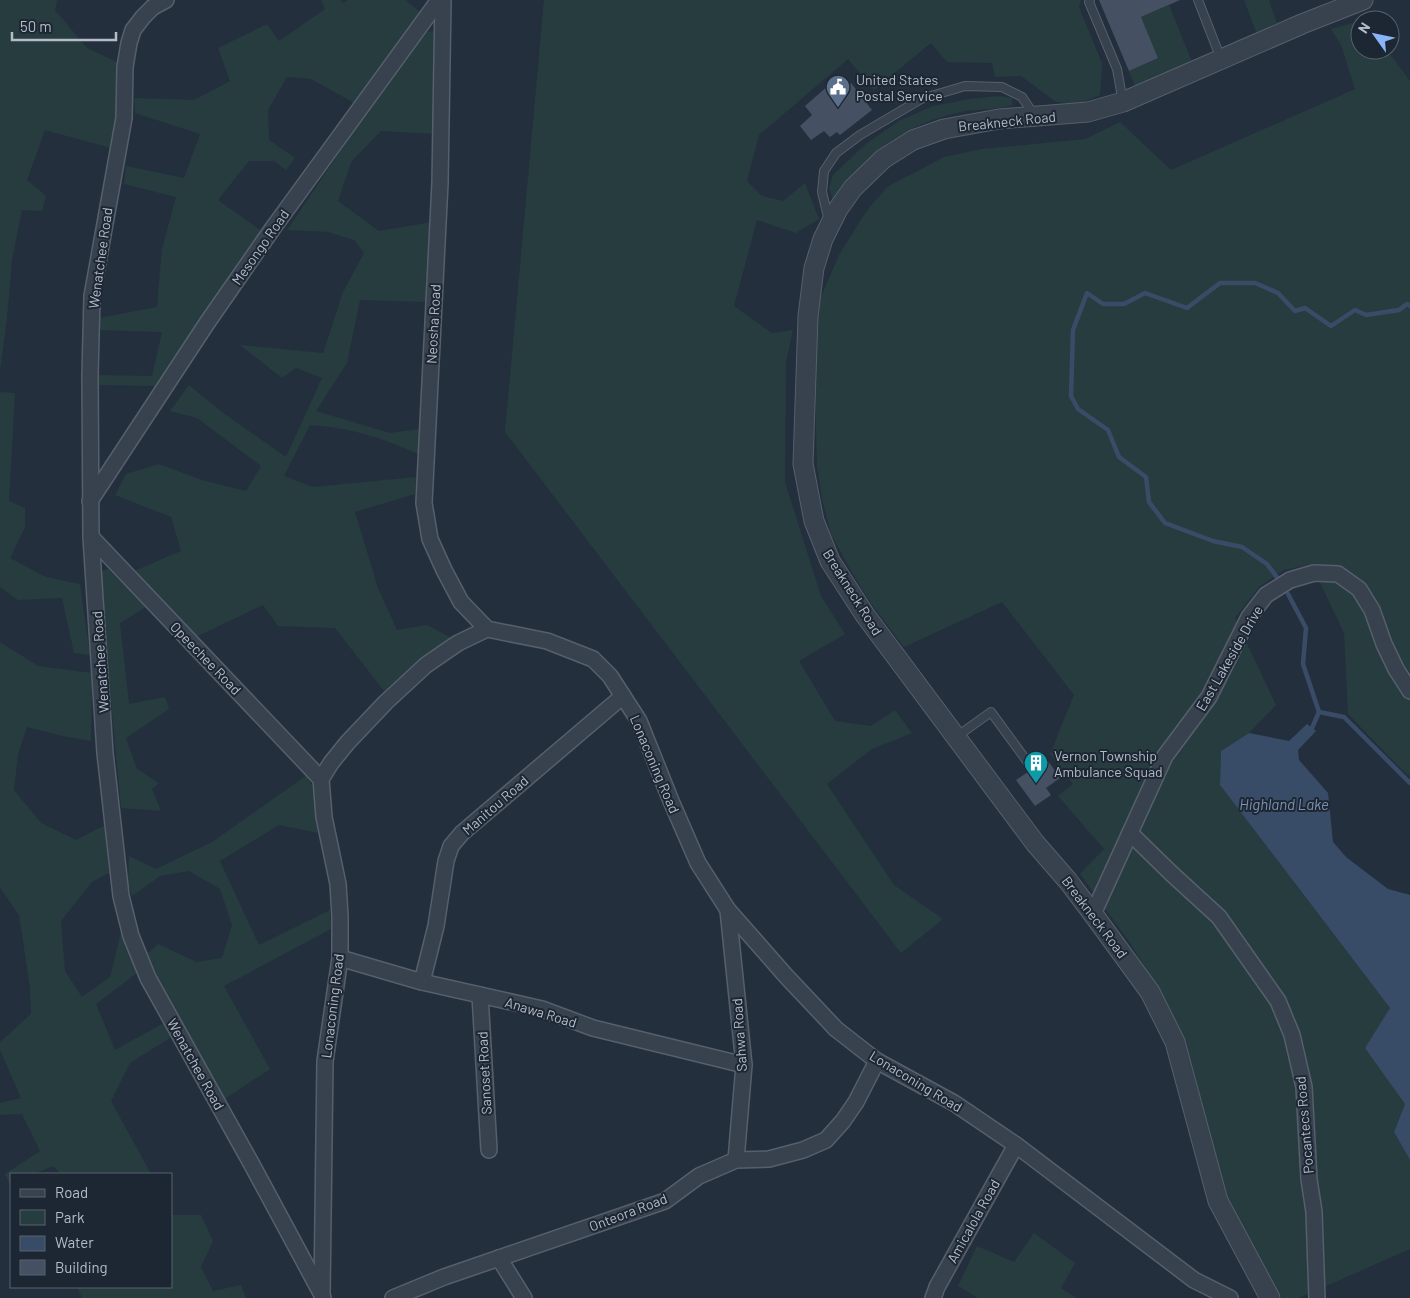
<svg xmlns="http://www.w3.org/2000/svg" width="1410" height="1298" font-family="Barlow,sans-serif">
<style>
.green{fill:#263c3f}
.water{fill:#394c67}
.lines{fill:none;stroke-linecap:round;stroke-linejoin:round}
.stream{stroke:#394c67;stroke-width:4.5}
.building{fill:#455162}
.service-casing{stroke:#565f6c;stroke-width:10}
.minor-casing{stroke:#565f6c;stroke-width:18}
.tertiary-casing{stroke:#565f6c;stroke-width:21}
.service{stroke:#38414e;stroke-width:8}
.minor{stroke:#38414e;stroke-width:15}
.tertiary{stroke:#38414e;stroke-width:19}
.labels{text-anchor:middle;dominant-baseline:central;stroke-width:4;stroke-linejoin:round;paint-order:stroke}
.poi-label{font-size:14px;fill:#b4bcc9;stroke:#1d2633;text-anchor:start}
.street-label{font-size:14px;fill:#b4bcc9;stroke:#1d2633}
.water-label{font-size:15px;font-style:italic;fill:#7c92b1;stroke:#1d2633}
</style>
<rect width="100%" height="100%" fill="#242f3e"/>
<g class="green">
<path d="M0 0H57L55 10 87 48 117 62V116L111 148 45 130 27 180 46 196 42 211 22 210 12 260 7 318 0 371Z"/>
<path d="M321 0H341L343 3 348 0H406L420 12 356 104 311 79 287 77 268 110 269 140 295 158 286 170 274 161H249L218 200 263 232 157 386 99 385 98 375 152 376 162 332 98 330 99 318 157 307 162 249 176 197 124 184 126 166 184 178 200 134 135 113 134 98 194 100 230 81 218 48 267 24 279 41 325 9Z"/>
<path d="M544 0H1081L1079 7 1102 63 1100 95 1079 104 1056 102 1021 76 995 77 992 63 947 62 931 43 874 90 848 59 759 135 747 181 762 196 783 201 805 183 819 219 796 233 757 220 734 306 772 333 793 330 786 362 785 482 821 596 845 634 799 661 835 721 871 726 895 710 912 733 872 749 827 784 894 885 943 919 901 953 505 432Z"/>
<path d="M1244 0H1269L1277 23 1256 32Z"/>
<path d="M1169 5 1192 62 1135 86 1129 71 1158 58 1141 17Z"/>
<path d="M1360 21V50H1387L1410 81V776L1402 770 1348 714 1344 633 1311 564 1284 570 1259 587 1235 618 1276 705 1249 733 1221 751 1220 785 1390 1008 1366 1048 1405 1104 1394 1132 1410 1160V1249L1299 1298H1282L1231 1212 1217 1172 1197 1083 1191 1060 1180 1031 1165 999 1130 943 1080 874 1104 849 1058 796 1073 784 1050 754 1074 695 1002 602 904 647 870 602 850 569 831 534 822 499 817 466 816 427 815 365 819 301 839 255 865 213 887 187 944 157 982 149 1085 139 1120 122 1171 170 1355 89 1341 45 1331 29Z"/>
<path d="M437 31 435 134 381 131 351 162 338 201 379 231 432 222 426 302 360 300 347 363 316 411 390 433 419 429 418 454C383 438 348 427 310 425L284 476 313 487 416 477 415 494 355 512 378 588 397 630 427 625 452 638 415 664 384 691 335 628 278 626 263 605 196 637 134 571 181 551 171 517 115 495 126 474 159 464 202 480 246 491 261 466 197 418 170 411 189 385 226 415 286 457 322 378 296 368 282 378 240 345 323 353 343 292 364 253 354 240 328 232 287 230 421 32Z"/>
<path d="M999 96 1012 98V105C997 110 982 109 966 111 910 121 864 153 833 200L829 188 833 175 867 143 899 121 933 106 969 99Z"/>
<path d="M0 392 15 393 9 501 25 508V527L10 558 46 577 80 584 90 655 74 653 62 598 18 600 0 587Z"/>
<path d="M108 569 146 607 120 623 129 704 165 697 169 709 126 738 137 769 159 783 152 789 161 811 121 808 99 572Z"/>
<path d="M0 642 38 666 92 673 91 741 62 736 27 727 18 754 14 790 41 823 76 840 105 825 109 873 92 882 61 921 65 971 82 997 110 977 121 932 137 973 96 1004 115 1050 164 1023 173 1036 130 1063 111 1101 151 1174H61L53 1166 34 1174H11L10 1185 5 1174 40 1151 22 1114 0 1115V1103L21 1098 0 1050V1042L31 1014 30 988 19 915 0 888Z"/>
<path d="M307 775 315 792 319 833 279 825 220 861 259 945 330 910 331 929 224 986 270 1069 225 1099 158 978 148 953 158 944 197 962 222 958 232 925 220 889 189 871 160 876 132 896 128 884 129 856 156 869 212 842Z"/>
<path d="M171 1213 173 1215H201L213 1241 201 1267 213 1291 241 1285 246 1298H82L77 1287H171Z"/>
<path d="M1034 1233 1075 1263 1061 1288 1077 1298H978L958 1286 977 1246 1014 1262Z"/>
</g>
<path class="water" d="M1307 724 1316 731 1298 750 1299 760 1328 793 1333 842 1346 857 1388 889 1410 895V1160L1394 1132 1405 1104 1365 1048 1390 1008 1220 785 1221 751 1249 733 1289 741Z"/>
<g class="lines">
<g class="stream">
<path d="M1279 580 1267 564 1242 547 1213 541 1165 523 1149 502 1146 477 1119 457 1108 430 1078 409 1071 396 1073 330 1087 293 1103 304H1124L1145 293 1187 308 1220 283H1255L1278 293 1295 311 1305 308 1331 326 1355 310 1366 315 1399 310 1407 304 1410 306"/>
<path d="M1288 594 1306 628 1303 664 1319 712 1312 728"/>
<path d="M1319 712 1344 717 1410 783"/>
</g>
</g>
<g class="building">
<path d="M1099 0H1180L1141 17 1158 58 1129 71Z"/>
<path d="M837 78 845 87 851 83 872 110 840 135 837 132 830 137 824 131 811 140 800 126 812 115 805 106Z"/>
<path d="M1046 758 1060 778 1046 788 1051 795 1035 806 1016 780 1028 772 1030 773H1035L1037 770V765Z"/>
</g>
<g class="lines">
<defs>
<g id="service">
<path d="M1090 0 1089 2 1117 69 1123 102"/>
<path d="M1198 0 1221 59"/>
<path d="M829 221 822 192 824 171 836 153 860 135 921 99 965 86 1002 87 1022 97 1034 115"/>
<path d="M956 737 991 712 1032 768"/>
</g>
<g id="minor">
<path d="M166 0 153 7 143 17 133 30 129 43 125 67 124 118 92 296 90 375 91 537 105 753 121 896 131 936 148 978 251 1163 321 1293"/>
<path d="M443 0 440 183 424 503 430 539 444 570 461 602 487 629"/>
<path d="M90 501 207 323 273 228 439 0"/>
<path d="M91 537 321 779"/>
<path d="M1130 833 1172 874 1219 917 1278 1001 1292 1035 1304 1087 1309 1179 1314 1212 1317 1298"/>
<path d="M728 910 744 1065 736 1160"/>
<path d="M1093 914 1165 756 1209 697 1249 617 1266 595 1290 580 1314 573 1338 574 1359 589 1372 610 1384 644 1396 669 1410 691"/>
<path d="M340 958 422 982 542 1009 593 1028 744 1065"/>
<path d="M422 982 436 926 446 861 451 846 462 833 623 696"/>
<path d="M480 995 489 1150"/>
<path d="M499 1258 524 1298"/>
<path d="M323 1298 322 1294 325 1061 340 958V916L338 884 324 817 321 779 331 763 348 742 386 702 426 665 458 643 487 629 547 641 593 659 610 676 639 721 671 801 698 863 728 910 786 976 836 1029 877 1061 954 1103 1016 1145 1194 1280 1230 1298"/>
<path d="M393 1298 444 1277 665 1201 699 1176 736 1160 769 1159 803 1150 826 1140 843 1121 856 1102 877 1061"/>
<path d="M933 1298 937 1287 1016 1145"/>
</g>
<path id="tertiary" d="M1270 1298 1218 1201 1175 1042 1150 992 1093 914 1068 881 1035 843 865 615 830 561 814 521 803 464 808 316 814 268 823 239 838 209 853 188 883 159 913 140 944 129 999 119 1088 112 1123 102 1302 24 1363 0"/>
</defs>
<use href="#service" class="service-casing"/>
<use href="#minor" class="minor-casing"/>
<use href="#tertiary" class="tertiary-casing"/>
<use href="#service" class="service"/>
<use href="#minor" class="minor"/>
<use href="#tertiary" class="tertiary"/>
</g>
<defs>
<symbol id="civic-pin" viewBox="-11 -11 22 30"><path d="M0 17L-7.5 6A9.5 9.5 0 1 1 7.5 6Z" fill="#5c6f8a" stroke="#1d2633"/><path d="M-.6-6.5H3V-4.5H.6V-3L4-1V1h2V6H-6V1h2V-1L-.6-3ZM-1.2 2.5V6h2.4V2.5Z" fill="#fff"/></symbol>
<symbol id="building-pin" viewBox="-11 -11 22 30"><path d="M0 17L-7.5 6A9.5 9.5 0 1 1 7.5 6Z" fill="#0f9aa8" stroke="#1d2633"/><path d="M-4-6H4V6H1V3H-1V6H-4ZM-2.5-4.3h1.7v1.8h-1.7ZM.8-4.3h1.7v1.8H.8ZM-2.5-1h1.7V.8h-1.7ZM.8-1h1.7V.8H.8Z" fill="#fff"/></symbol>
</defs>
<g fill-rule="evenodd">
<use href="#civic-pin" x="824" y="73" width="28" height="38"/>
<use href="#building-pin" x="1022" y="749" width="28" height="38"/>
</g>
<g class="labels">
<g class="poi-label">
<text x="856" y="79">United States<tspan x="856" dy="16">Postal Service</tspan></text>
<text x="1054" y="755">Vernon Township<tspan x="1054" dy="16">Ambulance Squad</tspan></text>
</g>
<g class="street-label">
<text transform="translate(1007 121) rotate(-6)">Breakneck Road</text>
<text transform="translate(260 247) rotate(-55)">Mesongo Road</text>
<text transform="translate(100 258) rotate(-82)">Wenatchee Road</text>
<text transform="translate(433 324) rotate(-87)">Neosha Road</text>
<text transform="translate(853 592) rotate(58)">Breakneck Road</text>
<text transform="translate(206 658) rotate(46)">Opeechee Road</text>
<text transform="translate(1229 658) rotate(-60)">East Lakeside Drive</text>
<text transform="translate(100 662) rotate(-94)">Wenatchee Road</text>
<text transform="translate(655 764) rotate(67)">Lonaconing Road</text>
<text transform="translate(495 805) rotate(-41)">Manitou Road</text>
<text transform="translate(1095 917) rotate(53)">Breakneck Road</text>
<text transform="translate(332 1006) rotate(-83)">Lonaconing Road</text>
<text transform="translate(541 1012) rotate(17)">Anawa Road</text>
<text transform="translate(739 1035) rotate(-94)">Sahwa Road</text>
<text transform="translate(196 1064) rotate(61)">Wenatchee Road</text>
<text transform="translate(484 1073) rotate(-93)">Sanoset Road</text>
<text transform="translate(916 1081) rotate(31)">Lonaconing Road</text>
<text transform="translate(1304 1125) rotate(-95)">Pocantecs Road</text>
<text transform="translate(628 1212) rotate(-21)">Onteora Road</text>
<text transform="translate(973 1221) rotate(-61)">Amicalola Road</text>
</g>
<g class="water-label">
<text x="1284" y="804">Highland Lake</text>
</g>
</g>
<rect x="10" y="1173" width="162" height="115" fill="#1d2633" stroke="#59626f"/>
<rect x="20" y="1189" width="25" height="8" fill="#38414e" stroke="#59626f"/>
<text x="55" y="1198" font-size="15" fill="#b4bcc9">Road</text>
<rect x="20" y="1210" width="25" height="15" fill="#263c3f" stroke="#59626f"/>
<text x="55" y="1223" font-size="15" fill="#b4bcc9">Park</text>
<rect x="20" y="1236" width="25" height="15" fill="#394c67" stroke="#59626f"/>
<text x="55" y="1248" font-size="15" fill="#b4bcc9">Water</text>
<rect x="20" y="1260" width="25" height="15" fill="#455162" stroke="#59626f"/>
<text x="55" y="1273" font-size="15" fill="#b4bcc9">Building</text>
<g transform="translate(1375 35) rotate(303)"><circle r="24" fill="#1d2633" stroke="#59626f"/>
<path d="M0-4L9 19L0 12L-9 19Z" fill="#8ab4f8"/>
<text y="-8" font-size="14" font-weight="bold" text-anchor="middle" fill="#b4bcc9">N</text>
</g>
<path d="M12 32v8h104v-8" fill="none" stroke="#b4bcc9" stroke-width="2.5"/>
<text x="20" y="32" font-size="15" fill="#b4bcc9" stroke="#1d2633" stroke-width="4" paint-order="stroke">50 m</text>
</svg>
